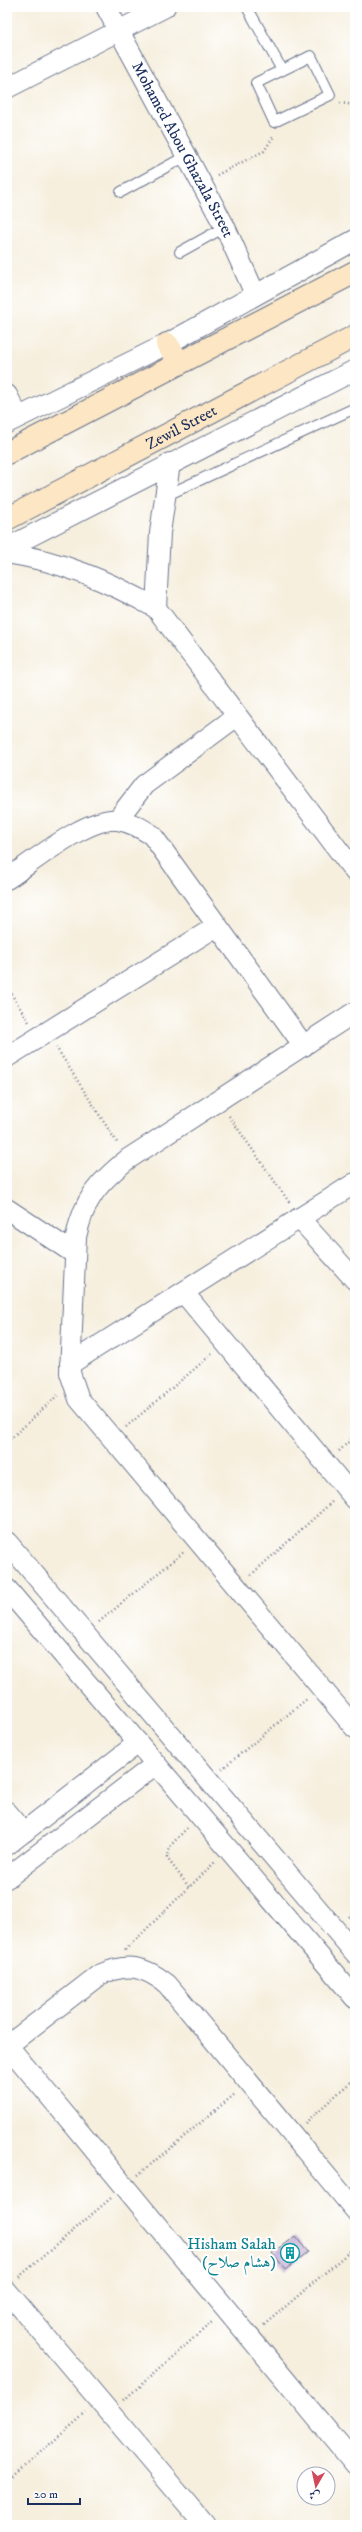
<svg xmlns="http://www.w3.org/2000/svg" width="362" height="2532" font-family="'IM FELL DW Pica',Amiri,serif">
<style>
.building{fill:#b79dcc}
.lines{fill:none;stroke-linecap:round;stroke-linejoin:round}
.service-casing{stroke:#68728b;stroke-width:12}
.minor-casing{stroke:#68728b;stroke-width:22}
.secondary-casing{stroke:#68728b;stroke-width:24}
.path{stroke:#68728b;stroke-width:2.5;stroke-dasharray:1 3;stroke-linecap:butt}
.service{stroke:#fff;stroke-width:10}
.minor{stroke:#fff;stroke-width:20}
.secondary{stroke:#fce6c4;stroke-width:22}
.labels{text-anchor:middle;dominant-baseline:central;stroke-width:4;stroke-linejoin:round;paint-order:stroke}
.street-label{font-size:16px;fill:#1b2f5e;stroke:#fff}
.culture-label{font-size:16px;fill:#0d838f;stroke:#fff;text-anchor:end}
</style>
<rect width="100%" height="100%" fill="#fff"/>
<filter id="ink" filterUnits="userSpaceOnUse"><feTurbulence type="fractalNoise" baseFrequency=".025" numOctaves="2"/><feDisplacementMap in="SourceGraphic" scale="8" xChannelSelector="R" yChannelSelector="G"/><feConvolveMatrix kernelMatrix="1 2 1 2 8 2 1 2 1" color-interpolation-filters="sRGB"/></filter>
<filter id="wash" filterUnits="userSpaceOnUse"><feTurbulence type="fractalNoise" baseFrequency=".012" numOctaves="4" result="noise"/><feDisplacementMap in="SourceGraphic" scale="16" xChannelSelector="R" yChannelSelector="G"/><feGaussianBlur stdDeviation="0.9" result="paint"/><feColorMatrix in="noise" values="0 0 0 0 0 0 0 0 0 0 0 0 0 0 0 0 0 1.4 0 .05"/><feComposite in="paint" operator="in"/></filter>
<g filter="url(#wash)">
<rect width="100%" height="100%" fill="#f6efde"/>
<g id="blocks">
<path class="building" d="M295 2236 308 2252 285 2270 272 2253Z"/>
</g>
</g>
<g filter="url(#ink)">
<use href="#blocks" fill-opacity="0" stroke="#68728b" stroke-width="1"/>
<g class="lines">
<defs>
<g id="service">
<path d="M247 7 282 70"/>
<path d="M311 56 330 95 274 122 256 83Z"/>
<path d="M121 192 186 156"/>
<path d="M180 252 225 227"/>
<path d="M165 496 355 408"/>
</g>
<g id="minor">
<path id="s1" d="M106 7 225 227 255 294"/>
<path d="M7 88 165 7"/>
<path d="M7 395 18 416"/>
<path d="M7 423 167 344 355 240"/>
<path d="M7 548 355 370"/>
<path d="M7 553C61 561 108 581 156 608L355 872"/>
<path d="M156 608 160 533 170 463"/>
<path d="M117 820 144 785 237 716"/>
<path d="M7 879C33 862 88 816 118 820 131 822 141 828 152 835L304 1046"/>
<path d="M355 1012 128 1159C98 1183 84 1199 76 1237L70 1373 79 1399 355 1728"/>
<path d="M7 1057 217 926"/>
<path d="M7 1209 75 1254"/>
<path d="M299 1218 355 1280"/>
<path d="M184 1293 355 1499"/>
<path d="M70 1364 355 1183"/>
<path d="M7 1542 355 1953"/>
<path d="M7 1589 355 1998"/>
<path d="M7 1812 24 1832"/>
<path d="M7 1845 138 1743"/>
<path d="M7 1878 156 1764"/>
<path d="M7 2046 99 1975C127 1963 143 1965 167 1984L355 2210"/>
<path d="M8 2046 355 2464"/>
<path d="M7 2291 205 2525"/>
</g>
<g id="secondary">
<path d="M167 344 180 363"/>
<path d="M7 453 355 272"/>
<path id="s2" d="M7 519 355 336"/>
</g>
</defs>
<use href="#service" class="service-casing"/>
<use href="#minor" class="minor-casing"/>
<use href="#secondary" class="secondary-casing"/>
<g class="path">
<path d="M340 103 355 105"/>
<path d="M217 175 264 151 274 136"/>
<path d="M7 987 29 1022"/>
<path d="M56 1047 118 1144"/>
<path d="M229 1116 289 1202"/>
<path d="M126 1427 212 1354"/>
<path d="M7 1442 58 1395"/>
<path d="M339 1451 355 1436"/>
<path d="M251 1575 333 1501"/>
<path d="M99 1622 185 1551"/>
<path d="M222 1769 308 1698"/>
<path d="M187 1828 171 1845 167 1858 189 1887"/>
<path d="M349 1917 355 1912"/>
<path d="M125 1950 216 1861"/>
<path d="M305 2123 355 2078"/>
<path d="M138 2175 235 2094"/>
<path d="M19 2277 111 2198"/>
<path d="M264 2325 355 2247"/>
<path d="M124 2400 213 2321"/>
<path d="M7 2481 86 2413"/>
</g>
<use href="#service" class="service"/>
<use href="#minor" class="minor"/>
<use href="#secondary" class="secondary"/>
</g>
</g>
<defs>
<symbol id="building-ring" viewBox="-11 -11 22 22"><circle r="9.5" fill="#fff" stroke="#0f9aa8" stroke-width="1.5"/><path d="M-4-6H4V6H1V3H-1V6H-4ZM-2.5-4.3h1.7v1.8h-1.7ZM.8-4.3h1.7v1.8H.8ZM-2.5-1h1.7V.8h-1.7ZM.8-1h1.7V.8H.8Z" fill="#0f9aa8"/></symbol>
</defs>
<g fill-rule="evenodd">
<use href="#building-ring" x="279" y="2242" width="22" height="22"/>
</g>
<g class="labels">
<g class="street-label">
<text stroke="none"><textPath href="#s1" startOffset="162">Mohamed Abou Ghazala Street</textPath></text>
<text stroke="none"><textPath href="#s2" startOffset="197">Zewil Street</textPath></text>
</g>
<g class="culture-label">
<text x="276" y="2244">Hisham Salah<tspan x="276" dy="18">(هشام صلاح)</tspan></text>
</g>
</g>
<rect width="362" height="2532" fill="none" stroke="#fff" stroke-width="24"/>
<g transform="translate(316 2486) rotate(189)"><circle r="19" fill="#ffffff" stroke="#a4acbf"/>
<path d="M0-3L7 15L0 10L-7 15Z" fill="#d1495b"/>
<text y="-6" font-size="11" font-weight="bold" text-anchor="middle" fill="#1b2f5e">ش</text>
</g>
<path d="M28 2498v6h52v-6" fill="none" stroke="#1b2f5e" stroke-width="2"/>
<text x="34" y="2498" font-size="12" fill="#1b2f5e" stroke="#ffffff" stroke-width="3" paint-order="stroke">20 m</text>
</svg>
